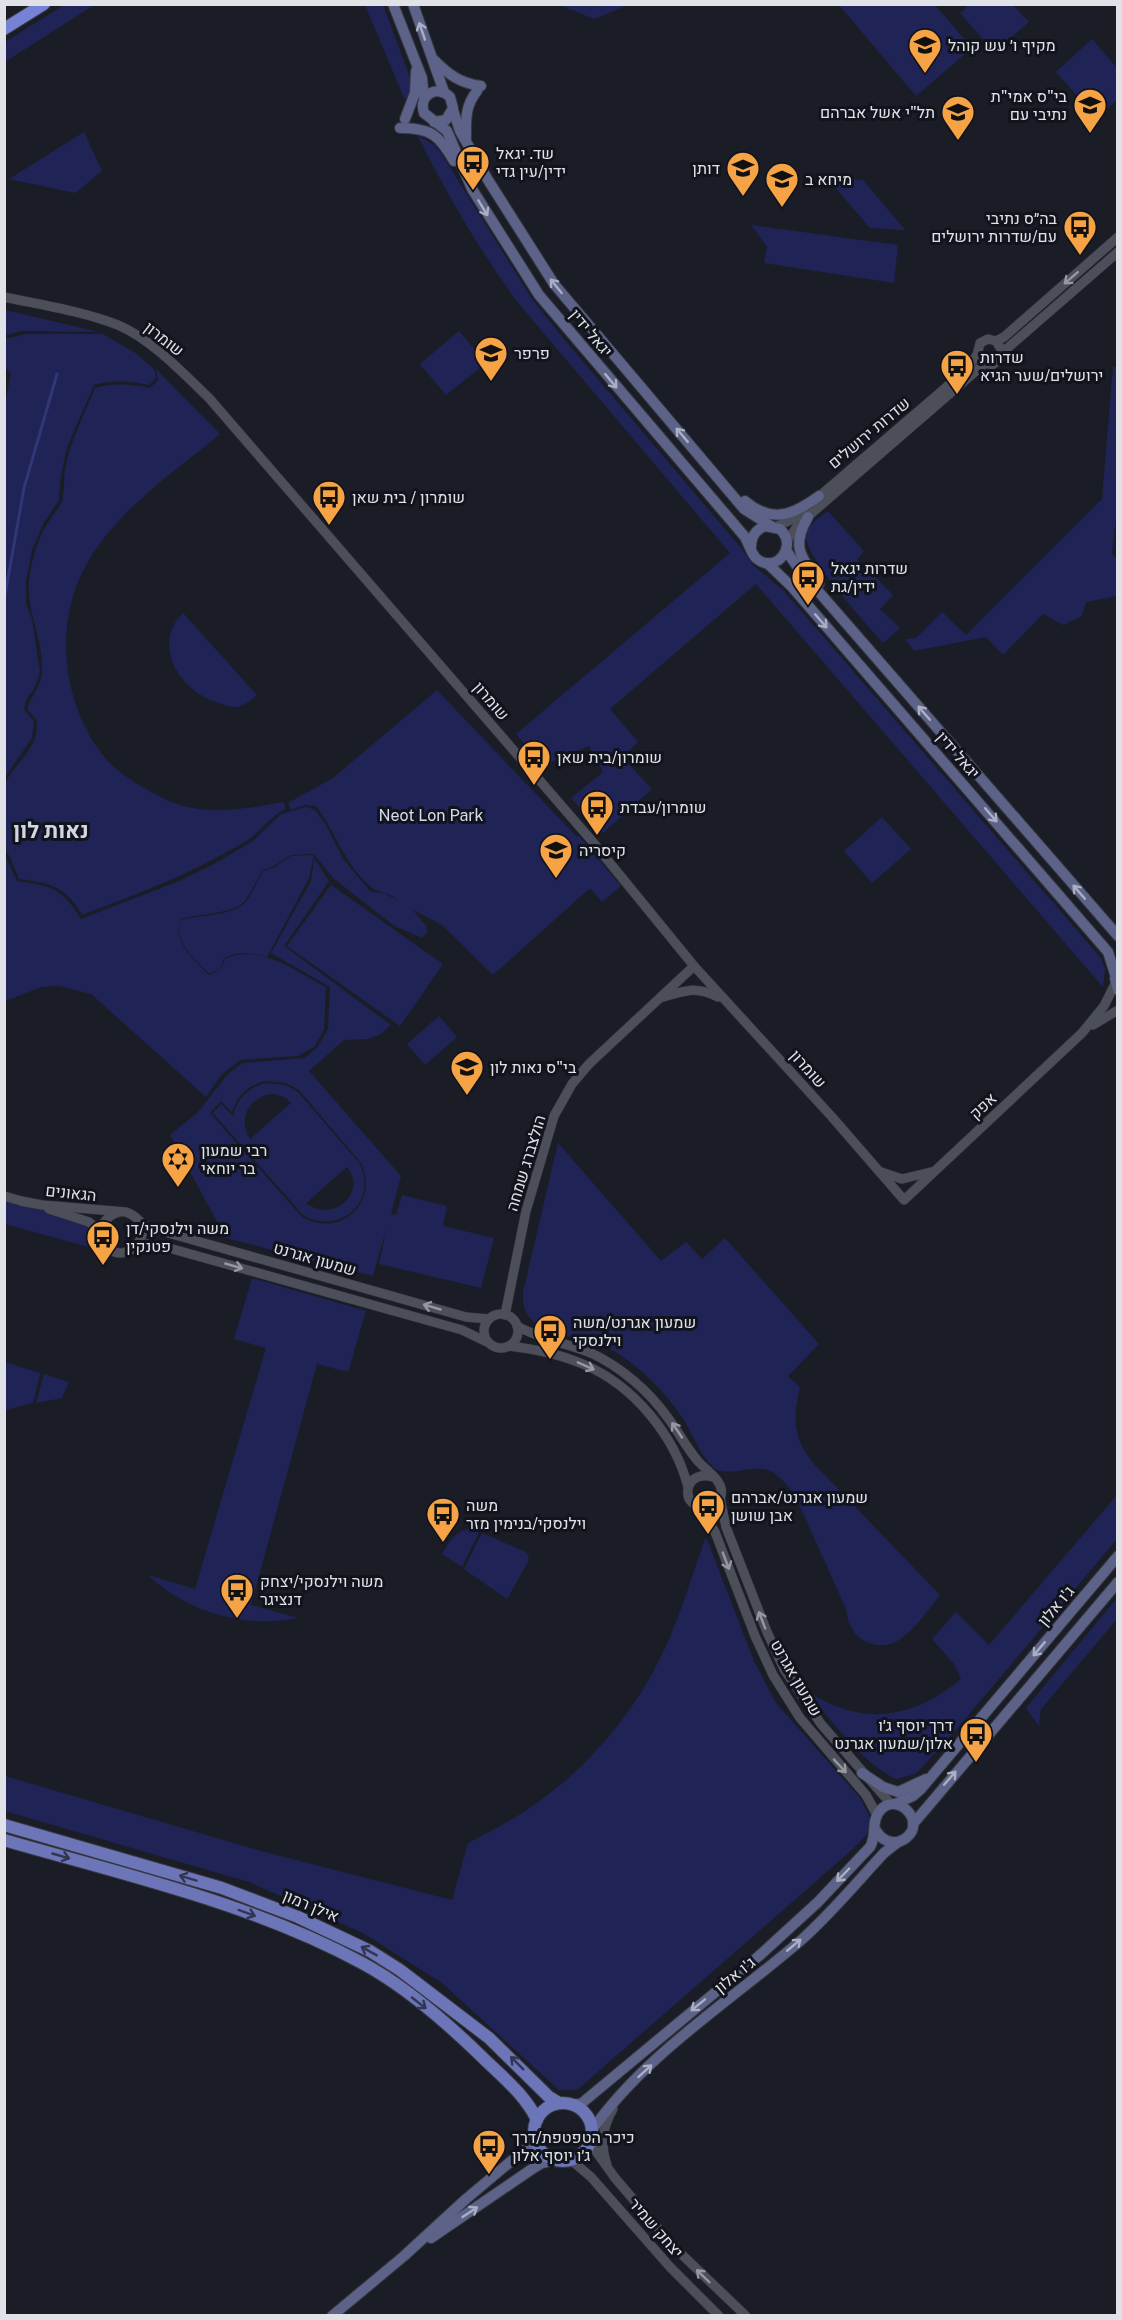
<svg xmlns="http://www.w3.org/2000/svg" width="1122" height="2320" font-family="'Public Sans',Heebo,sans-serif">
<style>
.green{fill:#202356;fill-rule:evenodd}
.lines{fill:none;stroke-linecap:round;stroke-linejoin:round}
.stream{stroke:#303676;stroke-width:3}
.tertiary-casing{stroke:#36373f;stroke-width:10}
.secondary-casing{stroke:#36373f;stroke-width:12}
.primary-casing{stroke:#36373f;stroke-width:14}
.trunk-casing{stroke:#36373f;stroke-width:14}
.tertiary{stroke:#4c4f59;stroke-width:9}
.secondary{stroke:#5c6288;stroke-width:10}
.primary{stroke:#6c75b7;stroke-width:12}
.trunk{stroke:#7682d6;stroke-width:12}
.oneway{stroke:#abafc2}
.oneway2{stroke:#9698a0}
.oneway3{stroke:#323653}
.labels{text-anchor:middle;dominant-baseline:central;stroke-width:6;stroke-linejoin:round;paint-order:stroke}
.poi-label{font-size:16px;fill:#e0e2e8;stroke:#12141d;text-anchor:start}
.street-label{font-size:16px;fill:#e0e2e8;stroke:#12141d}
.park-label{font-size:16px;fill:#d6dbef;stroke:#12141d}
.district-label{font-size:22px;font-weight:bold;fill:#d2d5e2;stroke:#12141d}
</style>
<rect width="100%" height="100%" fill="#1b1d26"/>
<g class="green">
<path d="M64 5H94L5 62V42Z"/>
<path d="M365 5H383L411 80 410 93 405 100Z"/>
<path d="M560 5H628L594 19Z"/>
<path d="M839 5H935L972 48 916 96Z"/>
<path d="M969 5H1013L1029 22 994 52 960 13Z"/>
<path d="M1092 39 1117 68V100L1097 118 1056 72Z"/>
<path d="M84 132 102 171 75 193 9 179Z"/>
<path d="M417 135 434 145 441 153 532 299 563 338 742 549 753 565 783 590 1101 958 1105 969 1103 987 756 584 610 709 638 742 622 757 652 789 603 833 571 798 603 772 589 746 544 765 516 734 730 553 519 304C478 248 448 196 417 135Z"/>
<path d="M827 178 863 180 905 230 870 228Z"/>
<path d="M751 225 898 245 894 283 764 263 767 247Z"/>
<path d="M5 310 99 332 23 331 5 335Z"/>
<path d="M459 331 486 363 446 395 420 364Z"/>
<path d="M26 334H103L137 354 154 369 156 378 149 385C129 381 113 380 94 385L67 447 60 482 59 500 43 524 32 550 26 581V604L32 619 40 672 34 689 27 698 24 710 34 721 32 738 5 777 4 410 11 373 5 367 4 339Z"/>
<path d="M1113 367H1118V500L1112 554 1117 559V596L1086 602 1082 616 1063 625 1043 614 1003 655 986 637 914 651 905 639 916 638 942 612 966 635 1102 499Z"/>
<path d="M156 369 220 434C172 474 111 514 83 571 53 630 64 710 107 760 119 773 135 783 151 792 162 798 176 805 188 807 220 814 252 808 283 802L286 808C270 817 259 834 243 843 192 873 138 894 82 915 66 886 50 883 19 879L9 855 5 851V784C12 768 28 756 34 740 37 734 37 727 37 721L27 709C31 696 42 685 42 671 44 640 26 611 29 581 31 562 37 541 47 524 51 517 59 509 62 501 65 491 63 476 66 465 72 438 85 413 95 388 115 383 130 384 150 388L158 380Z"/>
<path d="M828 511 864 551 857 559 893 595 880 609 900 628 883 643C868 625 803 556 806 534 808 524 821 517 828 511Z"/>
<path d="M183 613 257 695C251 700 246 705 237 707 231 708 225 705 219 703 181 693 150 645 183 613Z"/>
<path d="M437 690 577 837 579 836 621 886 602 902 590 888 493 975 442 925 413 910 426 926 427 932 422 938 393 925 333 878 314 854 291 855 274 866 263 870C258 877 248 898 244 902 232 914 197 914 181 919 170 938 196 963 209 975L220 970 225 959C258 942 297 972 326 987L324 1030 314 1047 298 1056 240 1060 221 1075 206 1097 91 994 59 986 42 987 5 1001V855L17 881C52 886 62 888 81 919L179 881 212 865 253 841 281 814 306 807 315 810 325 823 343 859 370 891 385 894 399 901C389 892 378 893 371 887 345 865 336 833 316 806L304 805 291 810 288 803 333 778Z"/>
<path d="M882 817 911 849 872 883 844 851Z"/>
<path d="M314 855 309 878 267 957C251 952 239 951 224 958L220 969 210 974C197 963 171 938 181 920 199 915 231 916 245 903 249 899 259 878 263 871L275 867 291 856Z"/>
<path d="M314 858 329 881 284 946 391 1025 381 1034 368 1039 344 1040 309 1071 401 1176 391 1214 396 1215 402 1195 447 1206 443 1226 494 1238 481 1288 379 1264 387 1226 373 1276 226 1238 170 1135 198 1112 227 1075 242 1063 305 1058 317 1048 328 1029 330 987 271 953 311 881ZM265 1081 286 1083 299 1090 361 1163C380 1203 340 1239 302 1217L210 1113 221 1101 232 1112C237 1096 248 1085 265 1081Z"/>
<path d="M331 885 443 964 400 1026 287 946Z"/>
<path d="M439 1016 457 1037 425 1065 407 1044Z"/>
<path d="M265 1083 286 1085 298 1092 360 1164C378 1202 339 1236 303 1215L213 1113 221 1104 233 1116C237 1098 248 1088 265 1083ZM275 1094 286 1098 291 1103 250 1139C236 1118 251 1094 275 1094ZM347 1167C368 1192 333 1224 306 1203Z"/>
<path d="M558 1143 661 1261 686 1242 702 1259 725 1238 819 1344 788 1376 800 1387C793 1418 792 1436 813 1463L940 1595C928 1610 915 1630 899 1640 883 1651 859 1644 851 1627 848 1622 847 1615 846 1609L794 1493C787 1485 780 1476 770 1471 753 1463 726 1479 713 1467 699 1454 692 1432 682 1417 664 1391 643 1370 617 1353 595 1338 539 1337 527 1314 523 1307 523 1300 523 1292Z"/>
<path d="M4 1196 89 1222 105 1244 107 1252 5 1224Z"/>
<path d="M252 1278 366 1311 348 1372 317 1364 251 1605 298 1618C245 1629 187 1612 148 1575L195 1589 266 1348 234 1339Z"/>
<path d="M5 1362 40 1373 33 1403 5 1410Z"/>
<path d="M44 1374 69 1382 62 1398 36 1403Z"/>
<path d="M1117 1495V1539L944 1744 915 1774 897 1779C868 1769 826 1715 806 1690 860 1727 912 1720 961 1679L954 1664 932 1639 956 1612 989 1645Z"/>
<path d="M471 1528 479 1532 462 1567 442 1554C450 1540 455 1532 471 1528Z"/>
<path d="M482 1533 526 1552 529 1556 528 1562 507 1599 464 1569Z"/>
<path d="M706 1537 754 1661 776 1703 860 1798 870 1817 867 1834 854 1848 577 2090H559L442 1983 363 1933 249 1882 5 1811V1776L261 1851 452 1900 468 1843C489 1832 511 1821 531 1807 590 1767 638 1709 667 1644 682 1610 693 1572 706 1537Z"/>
<path d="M1117 1598V1619L1041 1709 1039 1726 1026 1708Z"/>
</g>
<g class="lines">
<path class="stream" d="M4 601 24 488 57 374"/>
<defs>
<g id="tertiary">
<path d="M4 297C42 305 82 311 118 325 151 339 183 373 209 398L592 841 694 966 832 1117 904 1200 1082 1033 1104 1006 1115 984"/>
<path d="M996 341 1004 337 1118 237"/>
<path d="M1003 352 1118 252"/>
<path d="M815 500 964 372 977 355 980 343 988 339 996 341 1003 352 1001 359 992 365 981 362 977 355"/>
<path d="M775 527 791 520 804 509"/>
<path d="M787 541 798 525 984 364"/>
<path d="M660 998C684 991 695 985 718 997"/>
<path d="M1093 1025 1118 1010"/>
<path d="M881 1172 902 1179 931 1172"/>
<path d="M4 1196 25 1202"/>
<path d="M21 1201 42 1205 126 1212C166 1227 122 1274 104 1242 96 1228 106 1216 119 1212"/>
<path d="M49 1209 89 1222 101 1232"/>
<path d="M137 1219 147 1227 172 1234 466 1317 489 1319"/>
<path d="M136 1246 147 1244 169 1248 462 1330 487 1342"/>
<circle cx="501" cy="1331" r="17"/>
<path d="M505 1315 526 1211 554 1116 572 1084 589 1064 694 966"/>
<path d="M517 1326C540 1339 566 1343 591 1353 621 1367 649 1391 668 1418 678 1431 686 1447 697 1460 705 1470 725 1481 721 1496 717 1513 697 1511 689 1499 684 1483 696 1472 713 1477"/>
<path d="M509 1346C535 1349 560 1354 585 1365 634 1386 675 1436 688 1487"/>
<path d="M720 1498 726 1527 767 1632 784 1669 821 1724 891 1804"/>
<path d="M700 1508 715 1532 755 1636 773 1675 800 1718 866 1795 877 1815"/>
<path d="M590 2143 615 2178 675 2248 746 2316"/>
<path d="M571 2160 591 2177 670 2267 719 2316"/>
<path d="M607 2165C600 2146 603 2126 613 2109"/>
</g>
<g id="secondary">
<path d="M393 4 422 78 424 98"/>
<path d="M413 4 444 92"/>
<path d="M434 60C449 75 460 83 481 86"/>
<path d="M453 110 460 131 488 180 554 284 744 509 771 526"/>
<path d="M405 119 415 93 416 71"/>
<path d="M434 122 446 120 453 108 450 97C437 84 418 95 424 113L447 131 472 189 539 295 745 537C749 544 751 554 757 559 775 574 799 547 780 529L765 526C755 530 751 537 751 548"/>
<path d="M400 128C431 128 439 135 454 161"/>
<path d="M466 138C466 119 465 106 477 91"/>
<path d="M745 501C772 524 793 515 819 496"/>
<path d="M808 517C790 548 802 557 819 584"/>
<path d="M786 550 798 568 1118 936"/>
<path d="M767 563 792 587 1108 952 1115 974"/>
<path d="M1117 970 1115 979 1118 990"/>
<path d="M862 1773 883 1787 898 1792 926 1779"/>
<path d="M895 1804 913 1796 920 1790 1118 1556"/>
<path d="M913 1824 1118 1582"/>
<path d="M574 2105 582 2103 759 1956 818 1902 870 1847C877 1836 871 1822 879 1812 895 1789 928 1821 906 1838 902 1841 898 1843 893 1842 884 1842 879 1836 875 1829"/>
<path d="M592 2130C646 2054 729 2002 799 1942 830 1915 856 1883 884 1853L898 1842"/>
<path d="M431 2238 532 2169 542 2163 556 2160"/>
<path d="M332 2316 404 2256 466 2199 535 2141"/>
</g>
<g id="primary">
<path d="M4 1825 222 1888 298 1917 370 1951 400 1970 489 2038 549 2097 559 2103"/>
<path d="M4 1840C125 1875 251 1903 362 1963 405 1986 445 2021 480 2055 500 2075 525 2094 537 2120"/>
<circle cx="563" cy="2132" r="29"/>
</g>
<path id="trunk" d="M4 29 44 4"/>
</defs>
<use href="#tertiary" class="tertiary-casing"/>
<use href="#secondary" class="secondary-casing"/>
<use href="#primary" class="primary-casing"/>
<use href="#trunk" class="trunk-casing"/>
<use href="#tertiary" class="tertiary"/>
<use href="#secondary" class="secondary"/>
<use href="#primary" class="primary"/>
<use href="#trunk" class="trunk"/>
</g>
<defs><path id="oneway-shaft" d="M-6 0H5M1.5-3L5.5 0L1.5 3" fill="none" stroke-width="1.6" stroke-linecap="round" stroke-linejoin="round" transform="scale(1.5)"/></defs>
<g class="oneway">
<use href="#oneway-shaft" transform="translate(422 31) rotate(-109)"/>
<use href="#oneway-shaft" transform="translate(483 208) rotate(59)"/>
<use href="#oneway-shaft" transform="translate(556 286) rotate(-129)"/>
<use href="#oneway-shaft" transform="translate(611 381) rotate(50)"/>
<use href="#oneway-shaft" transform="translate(682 435) rotate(-130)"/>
<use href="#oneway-shaft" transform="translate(821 621) rotate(49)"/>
<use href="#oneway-shaft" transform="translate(924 713) rotate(-131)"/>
<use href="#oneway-shaft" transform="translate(991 815) rotate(49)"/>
<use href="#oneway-shaft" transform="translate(1079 892) rotate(-131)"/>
<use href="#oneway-shaft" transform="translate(1039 1649) rotate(130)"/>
<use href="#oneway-shaft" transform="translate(950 1778) rotate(-49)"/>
<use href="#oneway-shaft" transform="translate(843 1875) rotate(134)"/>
<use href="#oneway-shaft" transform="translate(794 1945) rotate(-40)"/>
<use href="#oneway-shaft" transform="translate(698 2005) rotate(141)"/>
<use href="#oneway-shaft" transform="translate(645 2071) rotate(-42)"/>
<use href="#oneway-shaft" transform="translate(470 2212) rotate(-33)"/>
</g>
<g class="oneway2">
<use href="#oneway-shaft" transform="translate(1071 278) rotate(139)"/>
<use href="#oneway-shaft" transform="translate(234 1266) rotate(16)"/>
<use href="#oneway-shaft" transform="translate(432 1307) rotate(-164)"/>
<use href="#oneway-shaft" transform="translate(586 1366) rotate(24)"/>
<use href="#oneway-shaft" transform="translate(677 1430) rotate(-124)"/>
<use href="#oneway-shaft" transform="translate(726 1561) rotate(69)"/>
<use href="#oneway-shaft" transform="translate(762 1620) rotate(-111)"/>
<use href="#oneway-shaft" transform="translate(840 1766) rotate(47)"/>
<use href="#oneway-shaft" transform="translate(703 2276) rotate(-136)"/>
</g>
<g class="oneway3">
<use href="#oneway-shaft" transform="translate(61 1856) rotate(16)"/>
<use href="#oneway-shaft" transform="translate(188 1878) rotate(-163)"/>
<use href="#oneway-shaft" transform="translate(247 1913) rotate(20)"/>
<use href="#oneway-shaft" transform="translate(369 1951) rotate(-151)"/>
<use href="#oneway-shaft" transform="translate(419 2003) rotate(38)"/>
<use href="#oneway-shaft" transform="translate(517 2063) rotate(-135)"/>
</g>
<defs>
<symbol id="school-pin" viewBox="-11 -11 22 30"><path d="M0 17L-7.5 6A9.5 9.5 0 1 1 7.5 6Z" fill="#f5a345" stroke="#12141d"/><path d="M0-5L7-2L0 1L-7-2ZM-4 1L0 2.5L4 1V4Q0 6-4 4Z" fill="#111"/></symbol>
<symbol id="bus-pin" viewBox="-11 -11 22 30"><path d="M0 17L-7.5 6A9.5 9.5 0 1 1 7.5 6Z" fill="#f5a345" stroke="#12141d"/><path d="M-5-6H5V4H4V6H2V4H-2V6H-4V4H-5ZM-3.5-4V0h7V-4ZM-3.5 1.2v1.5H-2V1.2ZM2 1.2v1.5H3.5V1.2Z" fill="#111"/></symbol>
<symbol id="synagogue-pin" viewBox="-11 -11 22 30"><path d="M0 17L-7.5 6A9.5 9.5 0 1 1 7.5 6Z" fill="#f5a345" stroke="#12141d"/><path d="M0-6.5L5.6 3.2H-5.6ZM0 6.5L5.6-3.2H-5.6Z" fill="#111"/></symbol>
</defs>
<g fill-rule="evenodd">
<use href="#school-pin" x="906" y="26" width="38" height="52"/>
<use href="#school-pin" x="1071" y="86" width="38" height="52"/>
<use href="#school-pin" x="939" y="93" width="38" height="52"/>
<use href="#bus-pin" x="454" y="143" width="38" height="52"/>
<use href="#school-pin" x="724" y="149" width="38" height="52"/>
<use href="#school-pin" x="763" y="160" width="38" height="52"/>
<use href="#bus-pin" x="1061" y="208" width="38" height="52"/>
<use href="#school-pin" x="472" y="334" width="38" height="52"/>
<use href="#bus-pin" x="938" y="347" width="38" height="52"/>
<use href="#bus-pin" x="310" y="478" width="38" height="52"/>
<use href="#bus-pin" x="789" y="558" width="38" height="52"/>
<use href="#bus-pin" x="515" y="738" width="38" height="52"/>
<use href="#bus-pin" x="578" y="788" width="38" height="52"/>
<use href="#school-pin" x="537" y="831" width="38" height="52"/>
<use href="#school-pin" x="448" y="1048" width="38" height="52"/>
<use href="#synagogue-pin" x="159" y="1140" width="38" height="52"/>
<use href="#bus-pin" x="84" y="1218" width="38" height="52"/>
<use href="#bus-pin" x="531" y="1312" width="38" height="52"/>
<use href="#bus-pin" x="689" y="1487" width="38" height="52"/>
<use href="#bus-pin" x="424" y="1495" width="38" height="52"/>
<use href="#bus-pin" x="218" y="1571" width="38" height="52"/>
<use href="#bus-pin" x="957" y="1715" width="38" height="52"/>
<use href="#bus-pin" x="470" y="2127" width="38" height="52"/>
</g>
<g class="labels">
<g class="poi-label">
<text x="948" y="45">מקיף ו׳ עש קוהל</text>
<text x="1067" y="96" text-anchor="end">בי"ס אמי"ת<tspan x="1067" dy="18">נתיבי עם</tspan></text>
<text x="935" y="112" text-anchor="end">תל"י אשל אברהם</text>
<text x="496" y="153">שד. יגאל<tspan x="496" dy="18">ידין/עין גדי</tspan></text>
<text x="720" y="168" text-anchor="end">דותן</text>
<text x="805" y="179">מיחא ב</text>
<text x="1057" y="218" text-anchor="end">בה״ס נתיבי<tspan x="1057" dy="18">עם/שדרות ירושלים</tspan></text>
<text x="514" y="353">פרפר</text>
<text x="980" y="357">שדרות<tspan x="980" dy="18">ירושלים/שער הגיא</tspan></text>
<text x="352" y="497">שומרון / בית שאן</text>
<text x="831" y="568">שדרות יגאל<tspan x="831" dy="18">ידין/גת</tspan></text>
<text x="557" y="757">שומרון/בית שאן</text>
<text x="620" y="807">שומרון/עבדת</text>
<text x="579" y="850">קיסריה</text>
<text x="490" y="1067">בי"ס נאות לון</text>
<text x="201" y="1150">רבי שמעון<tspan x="201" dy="18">בר יוחאי</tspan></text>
<text x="126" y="1228">משה וילנסקי/דן<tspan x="126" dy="18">פטנקין</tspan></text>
<text x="573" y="1322">שמעון אגרנט/משה<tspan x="573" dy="18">וילנסקי</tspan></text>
<text x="731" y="1497">שמעון אגרנט/אברהם<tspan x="731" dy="18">אבן שושן</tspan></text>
<text x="466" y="1505">משה<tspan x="466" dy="18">וילנסקי/בנימין מזר</tspan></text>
<text x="260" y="1581">משה וילנסקי/יצחק<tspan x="260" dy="18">דנציגר</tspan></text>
<text x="953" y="1725" text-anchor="end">דרך יוסף ג׳ו<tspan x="953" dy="18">אלון/שמעון אגרנט</tspan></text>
<text x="512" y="2137">כיכר הטפטפת/דרך<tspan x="512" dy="18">ג׳ו יוסף אלון</tspan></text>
</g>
<g class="street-label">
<text transform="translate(591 333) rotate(50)">יגאל ידין</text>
<text transform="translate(164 339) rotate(38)">שומרון</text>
<text transform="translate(869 433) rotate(-40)">שדרות ירושלים</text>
<text transform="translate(491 701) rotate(49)">שומרון</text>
<text transform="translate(958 755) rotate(49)">יגאל ידין</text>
<text transform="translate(808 1069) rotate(48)">שומרון</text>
<text transform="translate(983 1106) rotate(-43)">אפק</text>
<text transform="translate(526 1163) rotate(-73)">הולצברג שמחה</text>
<text transform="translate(71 1193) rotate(6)">הגאונים</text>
<text transform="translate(315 1259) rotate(16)">שמעון אגרנט</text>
<text transform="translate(1056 1606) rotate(-50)">ג'ו אלון</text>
<text transform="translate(796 1678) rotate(60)">שמעון אגרנט</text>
<text transform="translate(311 1906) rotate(23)">אילן רמון</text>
<text transform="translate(735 1975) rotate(-39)">ג'ו אלון</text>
<text transform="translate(656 2228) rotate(49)">יצחק שמיר</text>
</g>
<g class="park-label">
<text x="431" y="815">Neot Lon Park</text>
</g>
<g class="district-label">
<text x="51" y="830">נאות לון</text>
</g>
</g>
<rect width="1122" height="2320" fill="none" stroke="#e0e2e8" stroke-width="12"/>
</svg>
